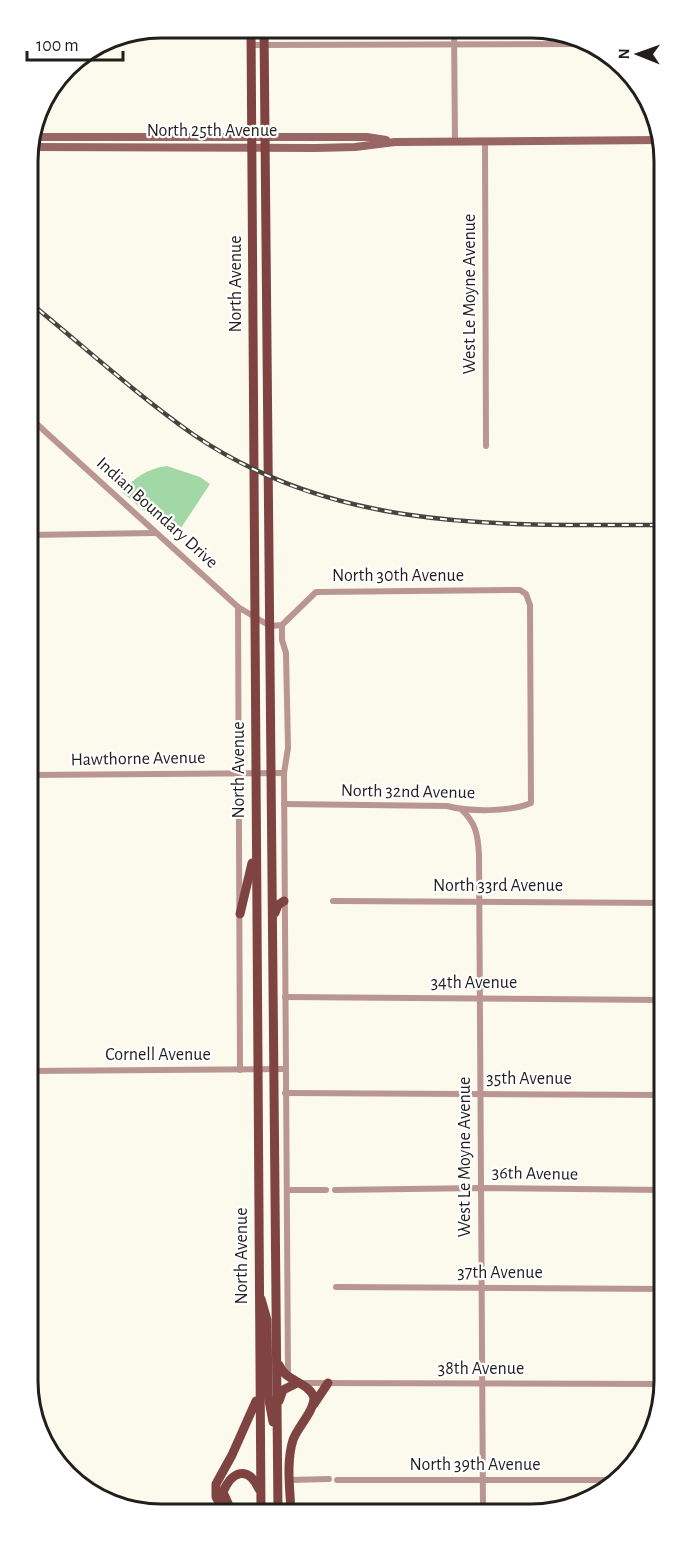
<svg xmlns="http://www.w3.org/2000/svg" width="692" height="1542" font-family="'Alegreya Sans',sans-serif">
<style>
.green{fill:#a1d8a6}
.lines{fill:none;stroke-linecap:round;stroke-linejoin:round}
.minor{stroke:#ba9693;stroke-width:6}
.secondary{stroke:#986664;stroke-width:8}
.primary{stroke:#7f4442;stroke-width:9}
.rail-casing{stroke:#45443e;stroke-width:4.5}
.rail{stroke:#fff;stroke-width:2;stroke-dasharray:7;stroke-linecap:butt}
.labels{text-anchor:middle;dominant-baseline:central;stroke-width:4.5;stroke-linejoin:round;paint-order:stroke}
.street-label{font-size:18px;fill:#201f1b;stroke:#fff}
.rim{fill:none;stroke:#201f1b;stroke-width:3}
</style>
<rect width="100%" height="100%" fill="#fcf9ed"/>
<path class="green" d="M167 466 200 477 210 484 177 534H172L122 492C135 477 147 469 167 466Z"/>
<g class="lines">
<g class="minor">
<path d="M454 29 455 142"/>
<path d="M251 45 587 44"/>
<path d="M656 119V140"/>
<path d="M485 141 486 446"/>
<path d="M28 416 238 607 270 626 282 625 316 592 520 590 526 594 530 605 531 803C510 812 470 812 447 806L284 804"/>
<path d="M29 535 154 533"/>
<path d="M238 607 240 1070"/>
<path d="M282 625V640L286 653 288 748 284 773 288 1377"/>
<path d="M29 775 284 773"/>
<path d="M461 809C476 823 478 835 479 855L483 1511"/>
<path d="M333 901 663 903"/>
<path d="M285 997 663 1000"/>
<path d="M30 1071 285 1069"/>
<path d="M285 1093 664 1095"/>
<path d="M287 1190H326"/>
<path d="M335 1190 481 1188 664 1190"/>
<path d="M336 1287 664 1289"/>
<path d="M302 1383 665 1384"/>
<path d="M290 1480 329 1479"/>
<path d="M337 1480H612"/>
</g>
<g class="secondary">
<path d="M31 137H367L386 140"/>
<path d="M29 147 316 148 355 147 395 142 660 140"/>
</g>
<g class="primary">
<path d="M251 28 261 1512"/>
<path d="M264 28 278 1512"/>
<path d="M275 913 278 905 284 901"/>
<path d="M240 914 252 863"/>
<path d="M261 1299 267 1320 268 1395 273 1422"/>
<path d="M279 1365C286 1382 307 1381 314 1397 314 1412 298 1426 293 1440 286 1462 290 1489 291 1512"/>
<path d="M279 1401 283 1390 297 1383"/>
<path d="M314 1404 328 1383"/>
<path d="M224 1512 216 1497V1484L232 1455 256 1401"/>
<path d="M232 1512 223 1492C232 1471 248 1465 259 1489"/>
</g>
<defs>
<path id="rail" d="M28 301C82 345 137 395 194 435 337 532 497 525 662 525"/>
</defs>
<use href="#rail" class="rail-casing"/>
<use href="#rail" class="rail"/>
</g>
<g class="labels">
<g class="street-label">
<text x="212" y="131">North 25th Avenue</text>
<text transform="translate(236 284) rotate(-90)">North Avenue</text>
<text transform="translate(470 294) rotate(-90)">West Le Moyne Avenue</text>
<text transform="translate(157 513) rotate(42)">Indian Boundary Drive</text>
<text x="398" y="576">North 30th Avenue</text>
<text transform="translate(138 759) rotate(-1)">Hawthorne Avenue</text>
<text transform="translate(239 770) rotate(-90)">North Avenue</text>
<text transform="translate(408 792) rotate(1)">North 32nd Avenue</text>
<text x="498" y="886">North 33rd Avenue</text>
<text x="474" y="983">34th Avenue</text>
<text x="158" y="1055">Cornell Avenue</text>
<text x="529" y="1079">35th Avenue</text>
<text transform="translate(465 1157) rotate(-90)">West Le Moyne Avenue</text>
<text transform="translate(535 1174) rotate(1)">36th Avenue</text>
<text transform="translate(242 1256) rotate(-90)">North Avenue</text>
<text x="500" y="1273">37th Avenue</text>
<text x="481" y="1369">38th Avenue</text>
<text x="475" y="1465">North 39th Avenue</text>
</g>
</g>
<path d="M0 0H692V1542H0ZM161 38H531A123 123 0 0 1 654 161V1381A123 123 0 0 1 531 1504H161A123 123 0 0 1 38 1381V161A123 123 0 0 1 161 38Z" fill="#fff" fill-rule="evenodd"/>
<path class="rim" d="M161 38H531A123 123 0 0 1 654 161V1381A123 123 0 0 1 531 1504H161A123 123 0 0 1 38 1381V161A123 123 0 0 1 161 38Z"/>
<g transform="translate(638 54) rotate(271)" stroke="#ffffff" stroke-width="4.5" paint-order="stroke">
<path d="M0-4.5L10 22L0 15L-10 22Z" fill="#201f1b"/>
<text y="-9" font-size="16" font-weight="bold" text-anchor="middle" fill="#201f1b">N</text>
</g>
<path d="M27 51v9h96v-9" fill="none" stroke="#201f1b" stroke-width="3"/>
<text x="36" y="51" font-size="18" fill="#201f1b" stroke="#ffffff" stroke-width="4.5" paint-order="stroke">100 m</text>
</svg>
